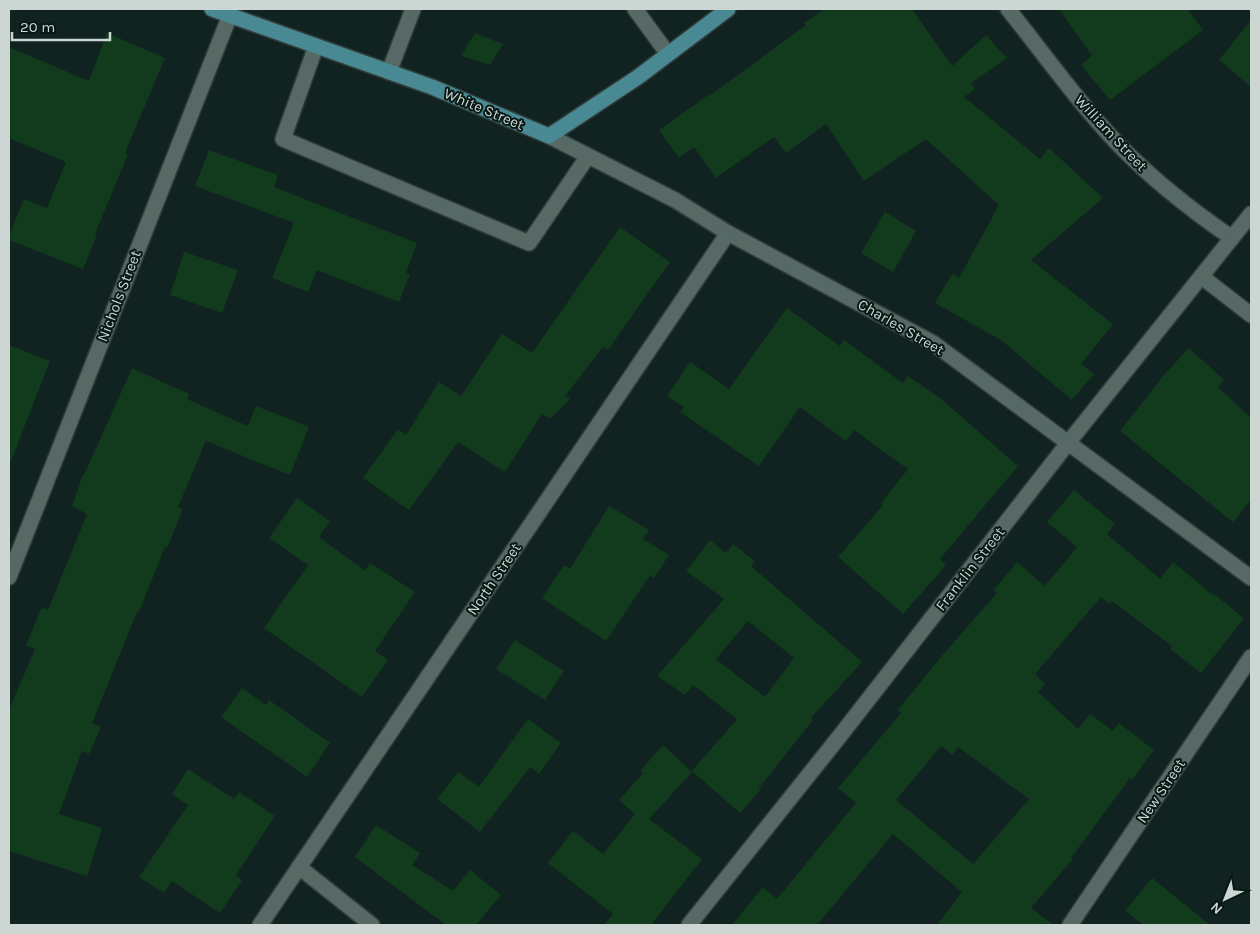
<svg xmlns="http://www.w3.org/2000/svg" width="1260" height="934" font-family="Karla,sans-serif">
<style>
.building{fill:#123a1c;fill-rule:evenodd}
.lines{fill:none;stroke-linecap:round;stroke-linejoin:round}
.lane-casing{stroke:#313d3a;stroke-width:18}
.street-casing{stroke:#313d3a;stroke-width:18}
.primary-casing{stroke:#313d3a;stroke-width:18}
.lane{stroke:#566965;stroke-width:15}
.street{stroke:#566965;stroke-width:15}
.primary{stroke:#488994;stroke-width:15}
.labels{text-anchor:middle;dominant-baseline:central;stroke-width:4;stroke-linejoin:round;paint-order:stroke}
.street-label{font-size:15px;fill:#ccd7d4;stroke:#081916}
</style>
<rect width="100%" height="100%" fill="#112320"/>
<g class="building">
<path d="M825 9H912L952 66 986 35 1007 58 971 83 975 89 964 97 1040 159 1049 148 1103 198 1031 260 1113 324 1081 364 1094 374 1072 400 1001 340 935 303 952 274 959 278 999 205 926 139 864 181 826 124 786 153 774 137 716 178 694 147 679 158 659 130 708 95 709 96 806 25 804 23Z"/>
<path d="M1059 9H1187L1203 30 1110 100 1081 65 1092 56Z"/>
<path d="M1251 20V87L1219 60Z"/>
<path d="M107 33 165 58 125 153 128 154 95 234 97 235 83 269 9 240V236L24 199 47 208 66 162 9 138V47L89 81Z"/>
<path d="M475 33 503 44 490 65 461 56Z"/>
<path d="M209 150 278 175 274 187 417 243 406 273 410 274 399 302 317 270 308 292 272 278 294 223 195 186Z"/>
<path d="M885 212 916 231 893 272 861 253Z"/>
<path d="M620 227 670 262 608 350 603 347 565 396 570 399 550 419 542 414 505 472 458 442 409 510 363 478 398 429 406 435 439 382 461 396 502 334 532 353Z"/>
<path d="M184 252 238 270 222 313 170 295Z"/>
<path d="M787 308 840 346 844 340 903 383 908 376 940 398 1018 466 940 559 946 565 903 614 838 557 883 505 881 503 908 469 854 430 846 441 800 407 759 466 680 412 684 407 667 396 690 362 729 389Z"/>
<path d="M9 345 50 361 11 461H9Z"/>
<path d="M1189 348 1224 380 1218 387 1251 418V500L1233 522 1120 431 1164 375Z"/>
<path d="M132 368 189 394 187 399 248 426 256 406 309 427 290 475 206 441 178 507 183 509 167 548 165 547 139 612H137L92 723 101 727 89 754 82 751 59 814 102 828 87 876 9 851V710L35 649 26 645 42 607 48 610 87 514 72 506 83 474 84 475Z"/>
<path d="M1074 490 1115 524 1107 534 1160 579 1173 562 1213 595 1214 594 1244 618 1201 673 1170 649 1172 646 1112 601 1109 604 1101 597 1035 674 1045 684 1038 692 1078 729 1090 714 1113 731 1119 723 1154 750 1132 780 1130 778 1071 858 1073 859 1031 908 1054 925H937L962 892 893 834 817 925H732L763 887 777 899 856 803 838 788 901 713 898 710 940 658 997 593 994 590 1017 562 1045 586 1077 547 1047 522ZM941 746 952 755 958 747 1029 799 973 864 896 800Z"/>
<path d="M297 498 330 521 319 537 365 571 370 563 415 592 375 651 388 660 362 697 264 628 308 565 269 538Z"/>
<path d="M609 506 649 530 643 539 669 555 654 578 650 575 606 641 542 598 564 565 570 569Z"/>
<path d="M710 540 726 553 733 544 755 561 751 566 862 662 811 718 813 720 759 788 761 789 740 813 692 771 737 719 693 685 685 695 657 676 724 599 686 571ZM748 621 794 658 765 697 716 659Z"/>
<path d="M515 640 564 671 545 700 496 669Z"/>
<path d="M242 688 266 705 269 700 330 743 307 777 221 717Z"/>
<path d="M528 719 561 743 539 774 530 767 480 832 437 799 458 772 479 787Z"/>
<path d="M663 745 692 772 649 819 702 859 651 925H604L613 914 548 863 573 831 603 854 635 814 619 800 643 773 641 770Z"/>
<path d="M188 769 234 799 239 792 275 816 236 875 242 880 220 913 172 881 164 893 139 877 188 805 172 794Z"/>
<path d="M376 825 420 853 412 865 453 891 470 870 501 895 476 925H446L355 857Z"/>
<path d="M1152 878 1210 925H1143L1125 911Z"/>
</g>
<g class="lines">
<defs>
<g id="lane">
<path d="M316 46 283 139 529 243 588 156"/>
<path d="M389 72 413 9"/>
</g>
<g id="street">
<path d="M635 9 668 54"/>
<path d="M1008 9C1044 54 1078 102 1118 144 1153 180 1191 210 1232 238"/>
<path d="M549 136 675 200 728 233 933 343 1251 578"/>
<path d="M1202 277 1251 315"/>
<path d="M9 577 230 15"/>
<path d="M299 867 372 925"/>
<path d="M260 925 728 233"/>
<path d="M689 925 843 732 1068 443 1251 214"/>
<path d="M1070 925 1251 657"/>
</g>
<path id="primary" d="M212 9 432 87 549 136 638 77 728 9"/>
</defs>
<use href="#lane" class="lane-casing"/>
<use href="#street" class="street-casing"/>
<use href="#primary" class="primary-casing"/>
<use href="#lane" class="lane"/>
<use href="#street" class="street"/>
<use href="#primary" class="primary"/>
</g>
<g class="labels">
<g class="street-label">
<text transform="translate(484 109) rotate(23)">White Street</text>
<text transform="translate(1111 133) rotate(47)">William Street</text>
<text transform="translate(119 296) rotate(-69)">Nichols Street</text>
<text transform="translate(901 327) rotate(30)">Charles Street</text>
<text transform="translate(970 569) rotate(-52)">Franklin Street</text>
<text transform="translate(494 579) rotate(-56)">North Street</text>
<text transform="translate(1161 791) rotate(-56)">New Street</text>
</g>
</g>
<rect width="1260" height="934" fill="none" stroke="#ccd7d4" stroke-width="20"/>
<g transform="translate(1225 899) rotate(223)" stroke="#081916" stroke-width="4" paint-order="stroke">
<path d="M0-4L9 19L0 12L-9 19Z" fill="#ccd7d4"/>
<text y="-8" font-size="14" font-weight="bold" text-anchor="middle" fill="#ccd7d4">N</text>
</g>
<path d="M12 32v8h98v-8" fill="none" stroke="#ccd7d4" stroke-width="2.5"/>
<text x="20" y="32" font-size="15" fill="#ccd7d4" stroke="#081916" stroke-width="4" paint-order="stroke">20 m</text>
</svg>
